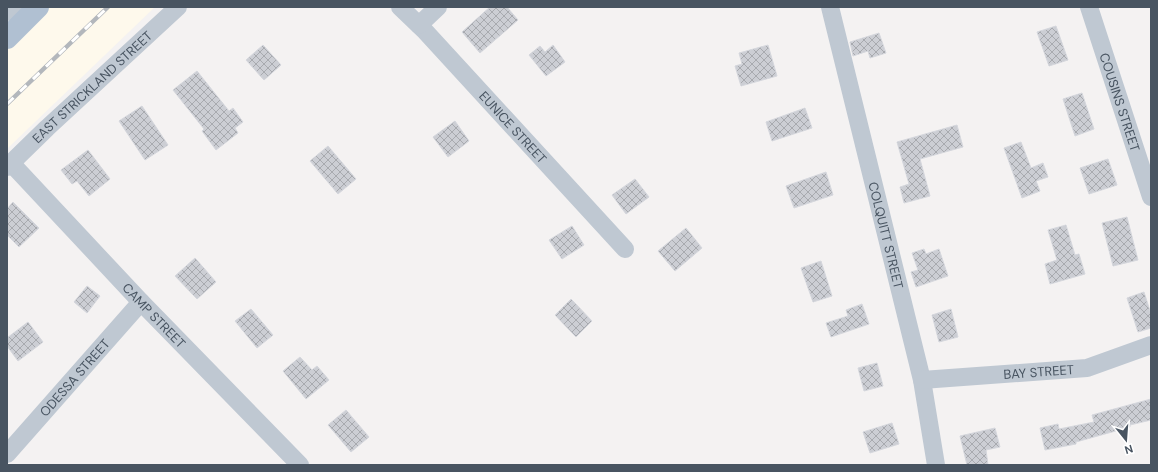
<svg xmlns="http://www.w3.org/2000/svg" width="1158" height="472" font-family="'DM Sans',sans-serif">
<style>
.commercial{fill:#fef9ec}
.building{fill:url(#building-cross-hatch);stroke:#d5d7dd}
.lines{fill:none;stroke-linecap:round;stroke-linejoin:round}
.minor{stroke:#bfc8d2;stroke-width:18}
.primary{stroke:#b0c0d2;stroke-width:22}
.rail-casing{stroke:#b3b7bc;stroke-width:4.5}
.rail{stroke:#fff;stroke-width:3;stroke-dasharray:9;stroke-linecap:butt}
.labels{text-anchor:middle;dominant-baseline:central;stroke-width:3;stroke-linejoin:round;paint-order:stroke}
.street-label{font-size:13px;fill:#485461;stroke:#fff}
</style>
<defs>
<pattern id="building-cross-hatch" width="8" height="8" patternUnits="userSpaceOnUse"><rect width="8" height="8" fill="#ccced4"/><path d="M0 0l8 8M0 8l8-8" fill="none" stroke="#a8aaaf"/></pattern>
</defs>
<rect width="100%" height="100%" fill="#f4f2f2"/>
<path class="commercial" d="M7 7H155L7 149Z"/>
<g class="building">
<path d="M490 7H507L518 20 480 53 462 32Z"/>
<path d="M1056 26 1068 60 1049 66 1037 32Z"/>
<path d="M879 33 886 53 870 58 868 51 853 56 850 42Z"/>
<path d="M263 45 281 65 264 80 246 60Z"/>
<path d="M553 45 565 62 546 76 529 55 540 46 545 52Z"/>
<path d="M768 45 777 76 741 86 735 66 742 64 739 53Z"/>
<path d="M197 71 229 111 233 108 243 122 235 128 238 133 216 150 202 131 204 129 173 90Z"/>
<path d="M1082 93 1094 129 1075 136 1063 99Z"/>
<path d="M142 106 168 145 145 160 119 121Z"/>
<path d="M805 108 812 128 772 141 766 122Z"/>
<path d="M455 121 469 141 448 157 433 137Z"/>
<path d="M957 125 963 147 920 159 930 196 904 203 900 187 909 184 897 142Z"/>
<path d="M1021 142 1031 168 1043 163 1048 177 1036 181 1040 191 1022 198 1004 148Z"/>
<path d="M328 146 356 179 338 194 310 161Z"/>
<path d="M88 150 110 179 89 196 77 181 72 184 61 170Z"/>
<path d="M1108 159 1117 185 1089 194 1080 168Z"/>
<path d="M826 172 833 195 794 208 786 186Z"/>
<path d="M635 179 649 197 626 214 612 195Z"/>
<path d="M13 202 39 228 19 247 7 235V209Z"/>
<path d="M1127 217 1138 260 1113 266 1102 223Z"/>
<path d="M1066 225 1075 255 1079 254 1085 274 1050 284 1045 264 1057 260 1048 230Z"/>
<path d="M572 226 584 245 562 259 549 240Z"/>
<path d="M686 228 702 248 675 271 658 251Z"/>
<path d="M924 249 926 254 939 249 948 276 916 287 911 272 918 270 912 253Z"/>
<path d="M195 258 216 282 197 299 175 276Z"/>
<path d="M821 261 832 296 813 302 801 268Z"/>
<path d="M87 286 100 296 87 313 74 302Z"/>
<path d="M1144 292 1151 314V328L1138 332 1127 298Z"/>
<path d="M571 299 592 321 576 337 555 315Z"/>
<path d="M862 304 869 324 831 337 826 323 848 316 846 310Z"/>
<path d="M251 309 273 335 257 348 235 321Z"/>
<path d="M951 309 958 337 939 342 932 315Z"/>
<path d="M28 322 43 342 18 361 7 346V338Z"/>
<path d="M300 357 312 370 317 366 329 380 306 399 283 371Z"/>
<path d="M877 363 883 386 864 391 858 368Z"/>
<path d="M1151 399V420L1130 425V427L1076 442V444L1045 450 1040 428 1058 424 1059 429 1094 422 1092 415Z"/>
<path d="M346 410 369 437 351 452 328 425Z"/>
<path d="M892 423 899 444 870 453 863 432Z"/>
<path d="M995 428 1000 447 986 450 988 465H967L960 436Z"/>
</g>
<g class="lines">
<g class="minor">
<path d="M8 7 22 22"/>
<path id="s1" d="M400 7 424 30 625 249"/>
<path id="s2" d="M830 7 922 380 936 465"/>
<path id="s3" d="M1089 7 1151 197"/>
<path d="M419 25 438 7"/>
<path id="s4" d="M11 163 141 302 300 465"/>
<path id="s5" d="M7 167 47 128 178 7"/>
<path id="s6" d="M922 380 1087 368 1151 345"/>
<path id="s7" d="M7 454 141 302"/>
</g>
<path class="primary" d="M7 38 38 7"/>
<defs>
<path id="rail" d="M7 104 108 7"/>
</defs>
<use href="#rail" class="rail-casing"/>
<use href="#rail" class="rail"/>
</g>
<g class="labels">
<g class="street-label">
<text stroke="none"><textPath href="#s5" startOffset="117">EAST STRICKLAND STREET</textPath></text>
<text stroke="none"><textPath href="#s3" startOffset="100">COUSINS STREET</textPath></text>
<text stroke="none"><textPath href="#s1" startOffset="165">EUNICE STREET</textPath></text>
<text stroke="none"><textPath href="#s2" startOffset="235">COLQUITT STREET</textPath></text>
<text stroke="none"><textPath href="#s4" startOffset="209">CAMP STREET</textPath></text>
<text stroke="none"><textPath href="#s6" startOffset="117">BAY STREET</textPath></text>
<text stroke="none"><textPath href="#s7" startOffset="102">ODESSA STREET</textPath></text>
</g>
</g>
<rect width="1158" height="472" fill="none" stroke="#485461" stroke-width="16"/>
<g transform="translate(1126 440) rotate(163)" stroke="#ffffff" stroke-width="3" paint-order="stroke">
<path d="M0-3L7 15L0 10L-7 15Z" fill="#485461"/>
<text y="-6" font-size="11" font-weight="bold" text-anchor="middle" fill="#485461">N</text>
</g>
</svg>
